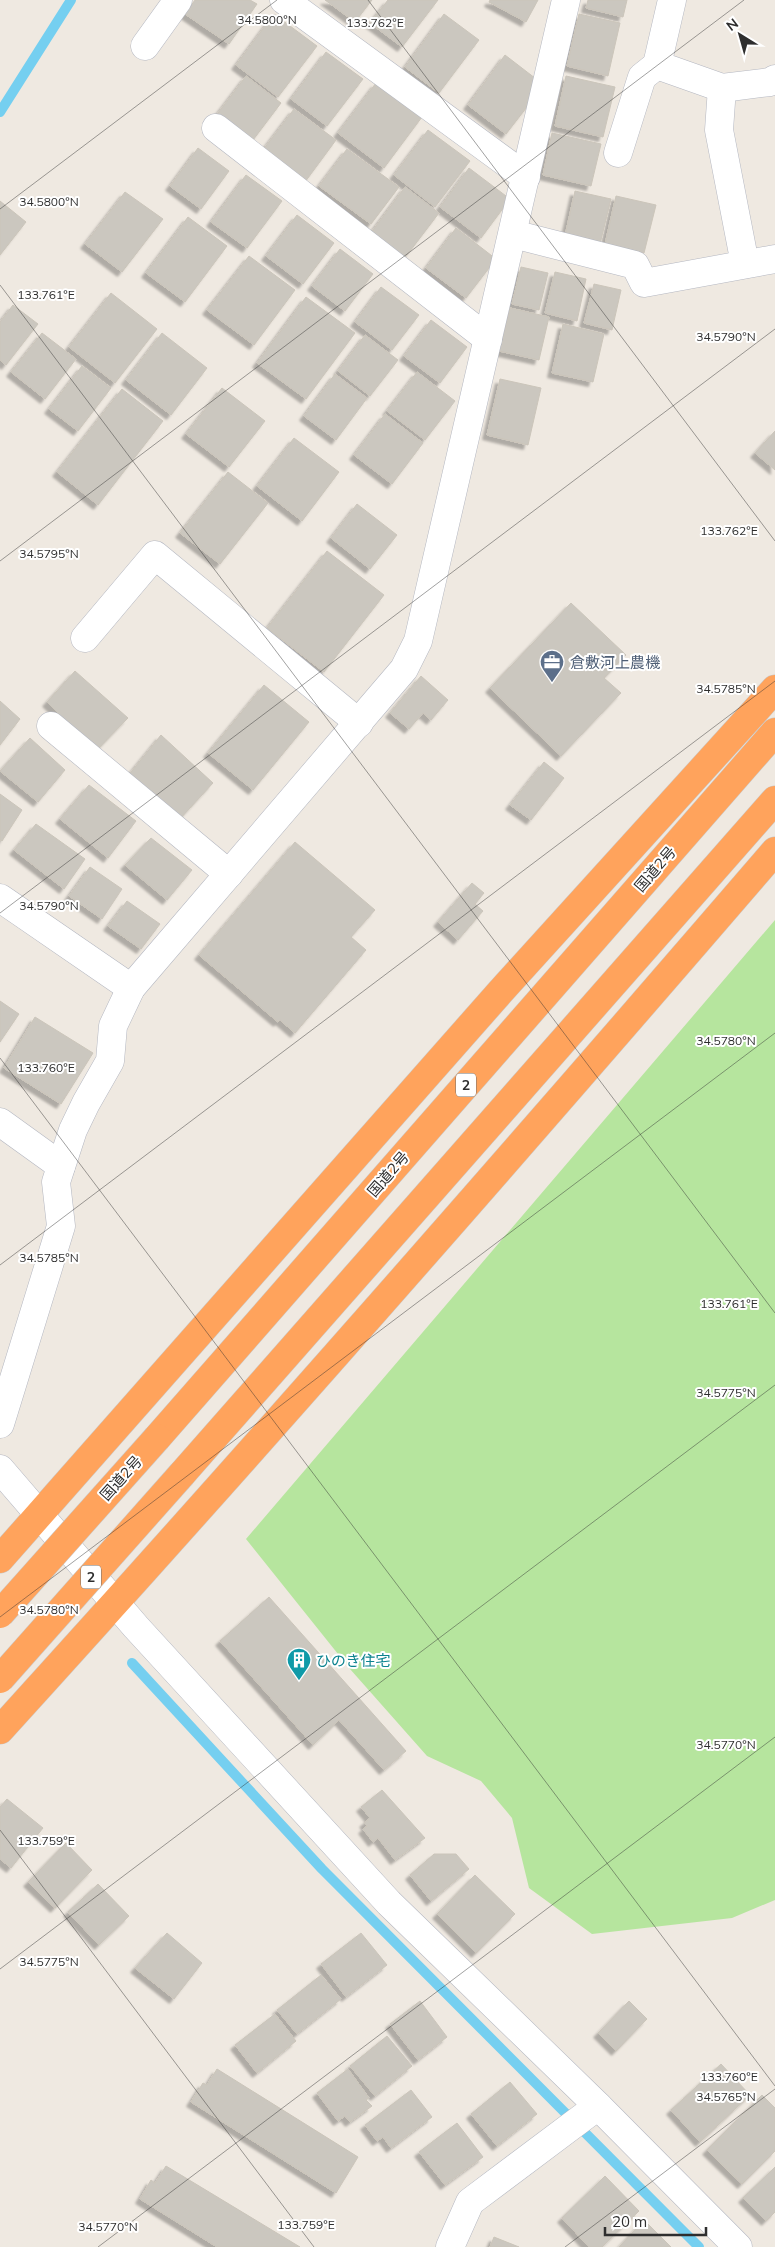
<svg xmlns="http://www.w3.org/2000/svg" width="775" height="2247" font-family="Mulish,'Noto Sans JP',sans-serif">
<style>
.green{fill:#b6e59e}
.lines{fill:none;stroke-linecap:round;stroke-linejoin:round}
.stream{stroke:#75cff0;stroke-width:10}
.building{fill:#cbc7bf;stroke:#cbc5ba;filter:url(#shadow)}
.minor-casing{stroke:#b4b7c1;stroke-width:29}
.highway-casing{stroke:#c9c9c9;stroke-width:29}
.minor{stroke:#fff;stroke-width:28}
.highway{stroke:#ffa35c;stroke-width:28}
.highway-bridge-casing{stroke:#c9c9c9;stroke-width:29;stroke-linecap:butt}
.highway-bridge{stroke:#ffa35c;stroke-width:28}
.ticks{fill:none;stroke:#2e2e2e;stroke-width:1;stroke-opacity:0.45}
.labels{text-anchor:middle;dominant-baseline:central;stroke-width:4;stroke-linejoin:round;paint-order:stroke}
.shield{fill:#fff;stroke:#6d6d6d;stroke-width:1}
.shield-label{font-size:14px;font-weight:bold;fill:#2e2e2e}
.service-label{font-size:15px;fill:#4e5e75;stroke:#fff;text-anchor:start}
.street-label{font-size:15px;fill:#2e2e2e;stroke:#fff}
.culture-label{font-size:15px;fill:#0d838f;stroke:#fff;text-anchor:start}
.ticks-label{font-size:12px;text-anchor:middle;fill:#2e2e2e;stroke:#fff;stroke-width:4;stroke-linejoin:round;paint-order:stroke}
</style>
<defs>
<filter id="shadow"><feDropShadow dx="-4.5" dy="4.5" stdDeviation="1" flood-color="#0004"/></filter>
</defs>
<rect width="100%" height="100%" fill="#efe9e1"/>
<path class="green" d="M775 920V1900L732 1918 592 1934 529 1888 512 1818 481 1781 427 1756 350 1669 246 1539Z"/>
<g class="lines">
<g class="stream">
<path d="M0 112 71 0"/>
<path d="M132 1663 322 1869 699 2247"/>
</g>
</g>
<g class="building">
<path d="M195 0H250L257 4 229 44 185 14Z"/>
<path d="M325 0H372L355 22Z"/>
<path d="M388 0H438L402 47 370 23Z"/>
<path d="M490 0H538L526 22 489 2Z"/>
<path d="M588 0H627L623 17 586 8Z"/>
<path d="M274 14 317 46 278 97 236 65Z"/>
<path d="M444 14 479 40 439 93 405 67Z"/>
<path d="M579 14 620 23 608 76 567 66Z"/>
<path d="M326 52 363 79 327 126 291 99Z"/>
<path d="M505 55 544 85 506 134 468 105Z"/>
<path d="M246 76 281 103 247 148 212 121Z"/>
<path d="M566 76 615 87 603 137 555 126Z"/>
<path d="M376 83 422 117 384 168 338 133Z"/>
<path d="M294 109 336 140 305 182 263 150Z"/>
<path d="M428 130 470 161 435 207 394 175Z"/>
<path d="M552 133 601 144 591 186 543 175Z"/>
<path d="M198 148 229 171 201 209 170 186Z"/>
<path d="M347 149 399 187 371 224 319 186Z"/>
<path d="M469 168 510 199 481 238 440 207Z"/>
<path d="M246 175 282 201 247 248 211 222Z"/>
<path d="M405 187 439 213 404 259 370 234Z"/>
<path d="M575 191 611 199 600 244 565 236Z"/>
<path d="M125 192 163 219 122 272 85 244Z"/>
<path d="M616 196 656 205 644 253 605 244Z"/>
<path d="M0 201 26 222 0 255Z"/>
<path d="M297 215 334 243 303 284 266 256Z"/>
<path d="M188 217 227 246 185 302 146 273Z"/>
<path d="M456 228 496 259 466 298 426 268Z"/>
<path d="M340 249 373 274 345 311 312 286Z"/>
<path d="M249 256 295 290 254 345 207 310Z"/>
<path d="M521 267 548 273 539 310 512 304Z"/>
<path d="M555 272 586 279 577 321 545 313Z"/>
<path d="M594 284 621 290 612 330 584 323Z"/>
<path d="M381 287 419 315 392 350 355 322Z"/>
<path d="M111 293 157 329 115 383 69 347Z"/>
<path d="M306 297 355 333 306 399 257 363Z"/>
<path d="M13 305 38 324 6 365 0 360V322Z"/>
<path d="M510 308 549 317 539 360 499 351Z"/>
<path d="M431 320 467 347 440 383 404 356Z"/>
<path d="M563 324 604 334 593 382 552 373Z"/>
<path d="M42 333 76 359 45 399 11 372Z"/>
<path d="M162 333 207 368 171 415 126 380Z"/>
<path d="M365 335 398 360 370 396 338 371Z"/>
<path d="M82 366 111 388 78 431 49 409Z"/>
<path d="M417 372 455 401 425 440 387 411Z"/>
<path d="M335 374 367 398 336 440 304 416Z"/>
<path d="M500 379 541 388 528 445 487 435Z"/>
<path d="M222 388 265 421 229 467 186 434Z"/>
<path d="M122 389 163 421 98 505 57 472Z"/>
<path d="M385 414 423 443 392 484 354 455Z"/>
<path d="M775 431V470L755 453Z"/>
<path d="M294 438 339 472 302 521 257 486Z"/>
<path d="M228 472 268 503 220 564 180 533Z"/>
<path d="M357 504 397 535 370 569 331 538Z"/>
<path d="M327 551 384 595 324 672 267 628Z"/>
<path d="M571 603 626 655 604 678 621 693 561 756 490 688Z"/>
<path d="M75 671 128 718 96 751 47 702Z"/>
<path d="M421 676 448 700 431 720 423 713 409 729 390 713Z"/>
<path d="M264 685 309 722 253 790 208 753Z"/>
<path d="M0 701 20 719 0 745Z"/>
<path d="M161 735 213 783 179 820 127 777Z"/>
<path d="M30 738 65 770 38 802 0 771Z"/>
<path d="M544 762 564 778 531 820 510 805Z"/>
<path d="M89 785 136 821 108 858 60 819Z"/>
<path d="M0 794 22 810 2 841 0 840Z"/>
<path d="M36 824 85 859 64 889 14 850Z"/>
<path d="M151 838 192 870 167 900 125 865Z"/>
<path d="M295 842 375 910 351 937 366 950 295 1033 280 1020 278 1022 199 955Z"/>
<path d="M90 867 122 889 102 919 69 896Z"/>
<path d="M472 883 484 893 475 904 483 911 458 940 438 922Z"/>
<path d="M127 901 160 924 141 949 108 926Z"/>
<path d="M0 1001 19 1014 0 1042Z"/>
<path d="M35 1017 93 1053 61 1104 4 1068Z"/>
<path d="M269 1597 406 1751 384 1770 339 1720 313 1745 220 1641Z"/>
<path d="M382 1790 425 1838 395 1860 378 1838 373 1842 363 1829 367 1826 364 1823 370 1818 361 1807Z"/>
<path d="M7 1799 43 1828 11 1868 0 1859V1807Z"/>
<path d="M66 1843 92 1870 55 1908 28 1882Z"/>
<path d="M434 1854H456L469 1869 431 1901 410 1875Z"/>
<path d="M475 1875 515 1914 476 1953 437 1914Z"/>
<path d="M98 1884 129 1916 99 1945 68 1912Z"/>
<path d="M167 1933 202 1963 174 1999 135 1968Z"/>
<path d="M361 1933 387 1965 346 1997 321 1964Z"/>
<path d="M321 1975 341 1999 297 2034 277 2010Z"/>
<path d="M420 2001 447 2037 418 2060 390 2024Z"/>
<path d="M629 2001 647 2019 616 2051 598 2033Z"/>
<path d="M275 2014 296 2041 257 2073 235 2045Z"/>
<path d="M387 2036 412 2066 375 2096 350 2066Z"/>
<path d="M721 2064 750 2095 700 2142 671 2110Z"/>
<path d="M217 2069 358 2157 336 2193 191 2102 203 2083 207 2085Z"/>
<path d="M348 2069 369 2098 366 2100 372 2106 350 2122 345 2116 338 2121 317 2093Z"/>
<path d="M510 2082 537 2114 497 2146 471 2114Z"/>
<path d="M411 2090 432 2117 391 2148 383 2137 377 2141 365 2125Z"/>
<path d="M762 2095 775 2108V2151L742 2184 707 2150Z"/>
<path d="M457 2123 483 2157 445 2185 419 2152Z"/>
<path d="M166 2166 300 2247H217L140 2199 151 2180 155 2183Z"/>
<path d="M775 2167V2212L766 2221 743 2198Z"/>
<path d="M605 2176 639 2211 602 2247H589L562 2218Z"/>
<path d="M644 2220 671 2247H619Z"/>
<path d="M494 2237 519 2247H490Z"/>
</g>
<g class="lines">
<defs>
<g id="minor">
<path d="M284 0 526 177"/>
<path d="M672 0 657 65 722 88 770 82 775 79"/>
<path d="M145 46 178 0"/>
<path d="M722 88 719 130 745 264"/>
<path d="M216 128 488 339"/>
<path d="M618 153 642 77 657 65"/>
<path d="M513 234 635 265 644 283 775 259"/>
<path d="M85 638 155 555 359 723"/>
<path d="M51 726 229 874"/>
<path d="M0 898 131 988"/>
<path d="M0 1122 61 1166"/>
<path d="M0 1424 61 1226 56 1182 73 1130 86 1103 110 1061 113 1026 131 988 404 669 418 641 566 0"/>
<path d="M0 1469 136 1627 389 1903 598 2106 738 2247"/>
<path d="M450 2247 470 2202 598 2106"/>
</g>
<g id="highway">
<path d="M157 1438 775 732"/>
<path d="M182 1474 775 800"/>
<path d="M0 1559 501 991 775 689"/>
<path d="M0 1730C263 1441 520 1147 775 851"/>
</g>
</defs>
<use href="#minor" class="minor-casing"/>
<use href="#highway" class="highway-casing"/>
<use href="#minor" class="minor"/>
<use href="#highway" class="highway"/>
<defs>
<g id="highway-bridge">
<path d="M0 1614 157 1438"/>
<path d="M0 1679 182 1474"/>
</g>
</defs>
<use href="#highway-bridge" class="highway-bridge-casing"/>
<use href="#highway-bridge" class="highway-bridge"/>
</g>
<path class="ticks" d="M368 0 775 541M0 209 277 0M0 285 775 1313M0 561 744 0M0 913 775 329M0 1058 775 2086M0 1265 775 681M0 1617 775 1033M0 1830 314 2247M0 1969 775 1385M98 2247 775 1737M565 2247 775 2089"/>
<defs>
<symbol id="office-pin" viewBox="-11 -11 22 30"><path d="M0 17L-7.5 6A9.5 9.5 0 1 1 7.5 6Z" fill="#5c6f8a" stroke="#fff"/><path d="M-6-3h4V-5.5h4V-3h4V5H-6ZM-1-4.5V-3h2v-1.5ZM-6 0V1H6V0Z" fill="#fff"/></symbol>
<symbol id="building-pin" viewBox="-11 -11 22 30"><path d="M0 17L-7.5 6A9.5 9.5 0 1 1 7.5 6Z" fill="#0f9aa8" stroke="#fff"/><path d="M-4-6H4V6H1V3H-1V6H-4ZM-2.5-4.3h1.7v1.8h-1.7ZM.8-4.3h1.7v1.8H.8ZM-2.5-1h1.7V.8h-1.7ZM.8-1h1.7V.8H.8Z" fill="#fff"/></symbol>
</defs>
<g fill-rule="evenodd">
<use href="#office-pin" x="538" y="648" width="28" height="38"/>
<use href="#building-pin" x="285" y="1646" width="28" height="38"/>
</g>
<g class="labels">
<g class="shield">
<rect x="456" y="1073.5" width="20" height="23" rx="4"/>
<rect x="81" y="1565.5" width="20" height="23" rx="4"/>
</g>
<g class="shield-label">
<text x="466" y="1085">2</text>
<text x="91" y="1577">2</text>
</g>
<g class="service-label">
<text x="570" y="662">倉敷河上農機</text>
</g>
<g class="street-label">
<text transform="translate(655 869) rotate(-49)">国道2号</text>
<text transform="translate(388 1174) rotate(-49)">国道2号</text>
<text transform="translate(121 1478) rotate(-48)">国道2号</text>
</g>
<g class="culture-label">
<text x="316" y="1660">ひのき住宅</text>
</g>
</g>
<g class="ticks-label">
<text x="267" y="24">34.5800°N</text>
<text x="375" y="27">133.762°E</text>
<text x="49" y="206">34.5800°N</text>
<text x="46" y="299">133.761°E</text>
<text x="726" y="341">34.5790°N</text>
<text x="729" y="535">133.762°E</text>
<text x="49" y="558">34.5795°N</text>
<text x="726" y="693">34.5785°N</text>
<text x="49" y="910">34.5790°N</text>
<text x="726" y="1045">34.5780°N</text>
<text x="46" y="1072">133.760°E</text>
<text x="49" y="1262">34.5785°N</text>
<text x="729" y="1308">133.761°E</text>
<text x="726" y="1397">34.5775°N</text>
<text x="49" y="1614">34.5780°N</text>
<text x="726" y="1749">34.5770°N</text>
<text x="46" y="1845">133.759°E</text>
<text x="49" y="1966">34.5775°N</text>
<text x="729" y="2081">133.760°E</text>
<text x="726" y="2101">34.5765°N</text>
<text x="306" y="2229">133.759°E</text>
<text x="108" y="2231">34.5770°N</text>
</g>
<g transform="translate(740 35) rotate(323)" stroke="#ffffff" stroke-width="4" paint-order="stroke">
<path d="M0-4L9 19L0 12L-9 19Z" fill="#2e2e2e"/>
<text y="-8" font-size="14" font-weight="bold" text-anchor="middle" fill="#2e2e2e">N</text>
</g>
<path d="M605 2227v8h101v-8" fill="none" stroke="#2e2e2e" stroke-width="2.5"/>
<text x="612" y="2227" font-size="15" fill="#2e2e2e" stroke="#ffffff" stroke-width="4" paint-order="stroke">20 m</text>
</svg>
